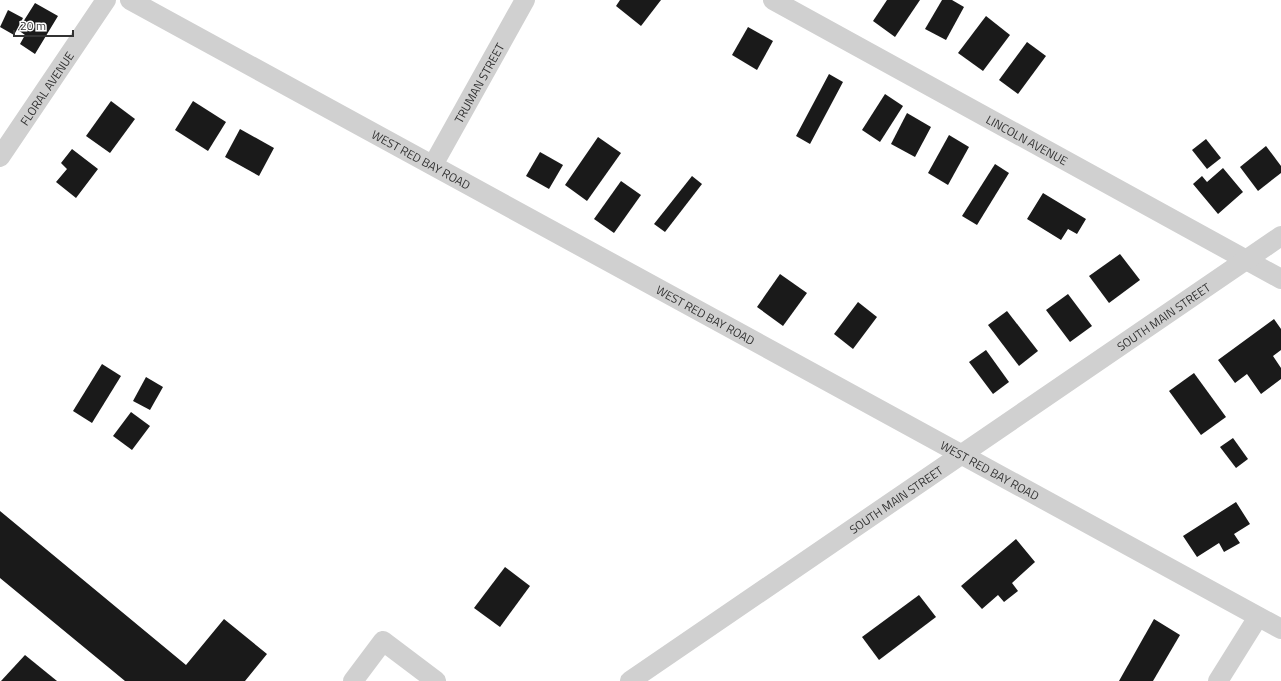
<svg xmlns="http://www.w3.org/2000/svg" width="1281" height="681" font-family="'Titillium Web',sans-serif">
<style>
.building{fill:#1a1a1a}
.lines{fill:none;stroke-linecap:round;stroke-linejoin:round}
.minor{stroke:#d0d0d0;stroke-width:20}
.labels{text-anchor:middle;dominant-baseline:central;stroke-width:4;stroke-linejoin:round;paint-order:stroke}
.street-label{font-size:12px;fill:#333;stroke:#fff}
</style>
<rect width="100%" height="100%" fill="#fff"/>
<g class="building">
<path d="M620 0H661L641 26 616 6Z"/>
<path d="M887 0H920L895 37 873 21Z"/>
<path d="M942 0H952L964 7 946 40 925 29Z"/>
<path d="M35 3 58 16 35 54 20 44 25 35 18 30Z"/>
<path d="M8 10 23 18 14 35 0 27Z"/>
<path d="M986 16 1010 35 983 71 958 53Z"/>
<path d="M748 27 773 41 757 70 732 55Z"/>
<path d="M1027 42 1046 56 1018 94 999 80Z"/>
<path d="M829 74 843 82 810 144 796 136Z"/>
<path d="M885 94 903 106 880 142 862 130Z"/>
<path d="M111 101 135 119 110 153 86 136Z"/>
<path d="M193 101 226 122 208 151 175 130Z"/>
<path d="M907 113 931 127 915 157 891 144Z"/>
<path d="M240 129 274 148 259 176 225 157Z"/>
<path d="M949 135 969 147 948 185 928 173Z"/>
<path d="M598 137 621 153 587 201 565 185Z"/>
<path d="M1206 139 1221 158 1207 169 1192 150Z"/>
<path d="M1266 146 1281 166V173L1258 191 1240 167Z"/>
<path d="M72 149 98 169 76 198 56 182 67 169 61 163Z"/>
<path d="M540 152 563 165 549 189 526 176Z"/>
<path d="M995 164 1009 173 977 225 962 216Z"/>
<path d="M1223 168 1243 192 1218 214 1193 184 1202 176 1207 182Z"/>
<path d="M692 176 702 184 665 232 654 224Z"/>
<path d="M621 181 641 195 614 233 594 219Z"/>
<path d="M1043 193 1086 219 1077 234 1068 229 1061 240 1027 219Z"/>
<path d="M1120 254 1140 280 1109 303 1089 276Z"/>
<path d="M780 274 807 293 783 326 757 307Z"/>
<path d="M1068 294 1092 326 1070 342 1046 310Z"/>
<path d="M858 302 877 317 853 349 834 334Z"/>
<path d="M1007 311 1038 351 1019 366 988 325Z"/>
<path d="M1274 319 1281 329V350L1273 356 1281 368V379L1261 394 1247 374 1235 383 1218 360Z"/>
<path d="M986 350 1009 382 993 394 969 362Z"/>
<path d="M102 364 121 376 92 423 73 411Z"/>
<path d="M1194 373 1226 417 1201 435 1169 391Z"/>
<path d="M146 377 163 387 150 410 133 401Z"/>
<path d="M131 412 150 426 132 450 113 436Z"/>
<path d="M1233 438 1248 459 1236 468 1220 447Z"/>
<path d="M1236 502 1250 524 1234 534 1240 543 1224 552 1219 543 1197 557 1183 536Z"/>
<path d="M0 511 186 665 224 619 267 654 245 681H125L0 578Z"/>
<path d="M1016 539 1035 562 1012 583 1018 591 1004 602 998 595 982 609 961 586Z"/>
<path d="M505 567 530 586 500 627 474 608Z"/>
<path d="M919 595 936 617 879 660 862 637Z"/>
<path d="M1154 619 1180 635 1153 681H1119Z"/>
<path d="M25 655 57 681H1Z"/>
</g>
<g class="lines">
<g class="minor">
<path id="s1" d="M130 0 1281 629"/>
<path id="s2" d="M773 0 1281 279"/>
<path id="s3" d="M0 157 106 0"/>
<path id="s4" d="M433 165 525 0"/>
<path d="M353 681 383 641 436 681"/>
<path id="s5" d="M630 681 1281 236"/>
<path d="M1218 681 1258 617"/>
</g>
</g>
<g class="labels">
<g class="street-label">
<text stroke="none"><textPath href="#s4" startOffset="94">TRUMAN STREET</textPath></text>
<text stroke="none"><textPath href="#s3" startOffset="83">FLORAL AVENUE</textPath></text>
<text stroke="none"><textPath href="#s2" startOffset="290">LINCOLN AVENUE</textPath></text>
<text stroke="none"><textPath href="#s1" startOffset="332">WEST RED BAY ROAD</textPath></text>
<text stroke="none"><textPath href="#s1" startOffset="656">WEST RED BAY ROAD</textPath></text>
<text stroke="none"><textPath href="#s5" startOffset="646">SOUTH MAIN STREET</textPath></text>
<text stroke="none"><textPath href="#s1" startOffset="980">WEST RED BAY ROAD</textPath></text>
<text stroke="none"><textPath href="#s5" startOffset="322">SOUTH MAIN STREET</textPath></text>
</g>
</g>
<path d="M14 30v6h59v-6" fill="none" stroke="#333333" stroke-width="2"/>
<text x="20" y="30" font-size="12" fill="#333333" stroke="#ffffff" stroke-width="3" paint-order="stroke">20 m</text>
</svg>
